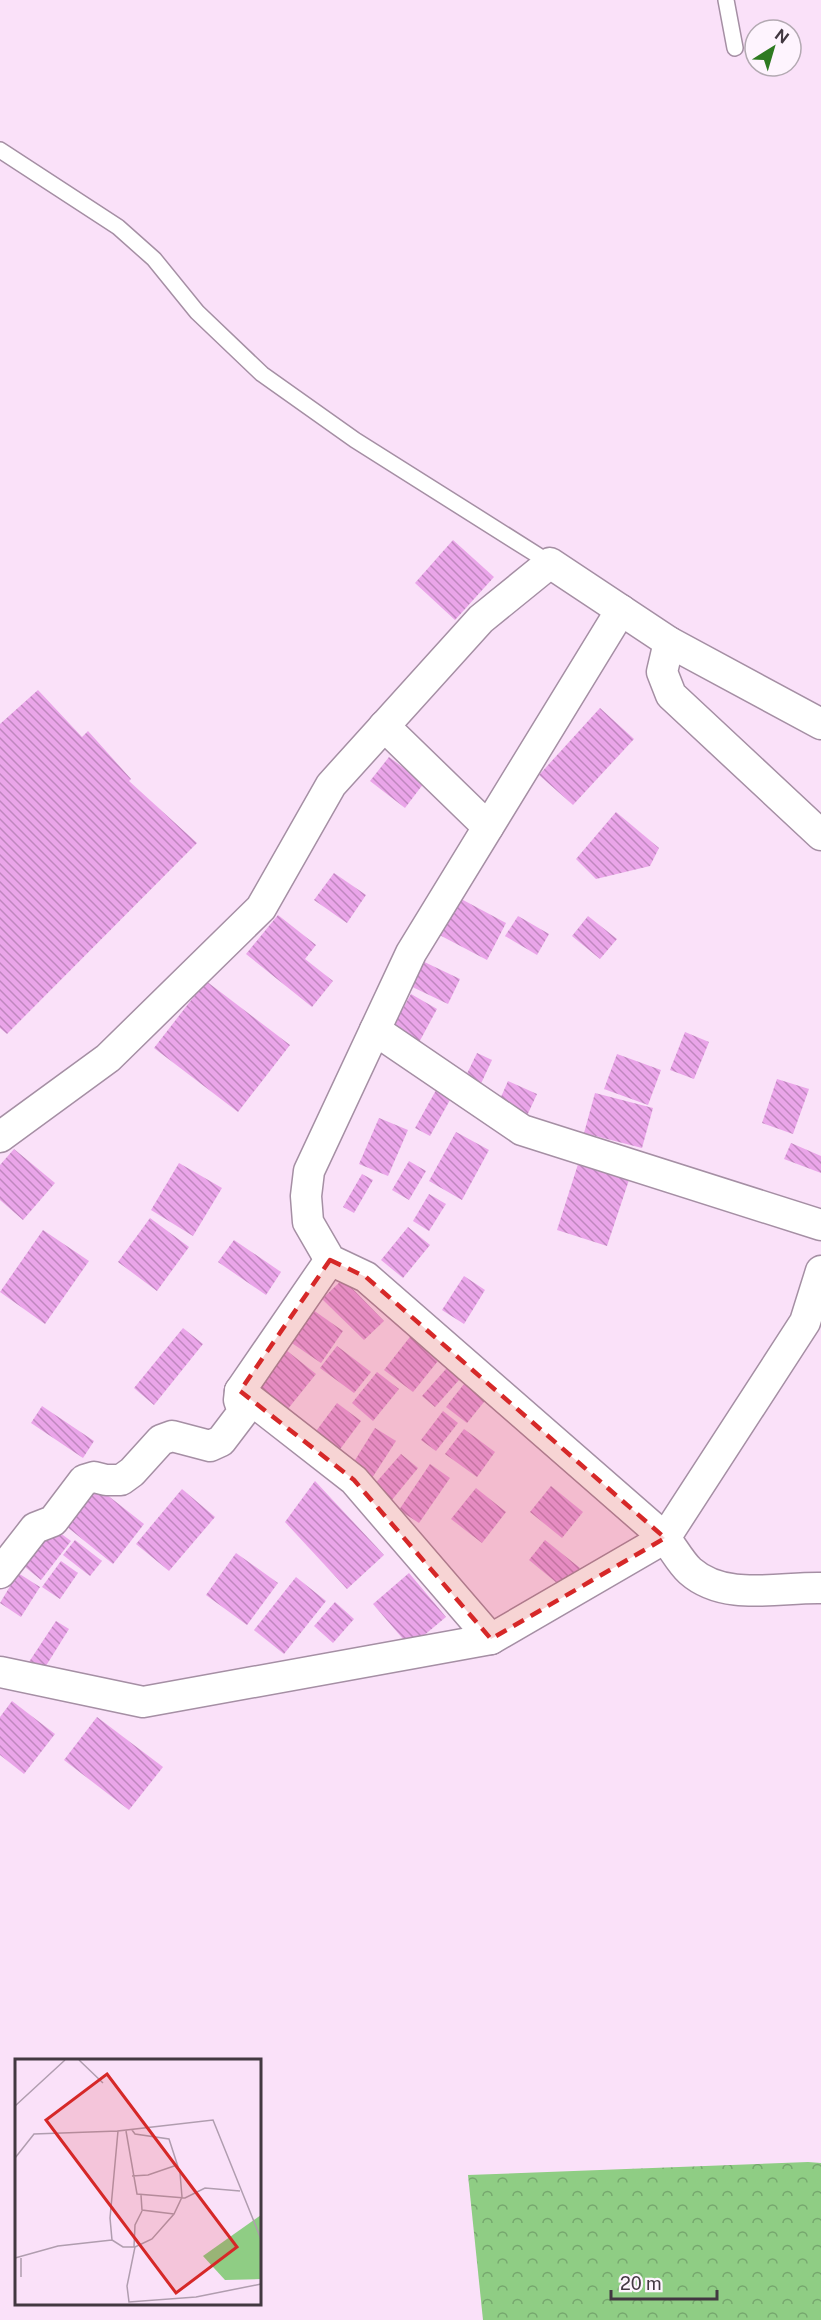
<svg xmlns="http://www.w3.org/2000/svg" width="821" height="2320" font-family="'Public Sans',sans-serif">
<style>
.forest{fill:url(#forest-crowns)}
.building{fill:url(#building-back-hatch)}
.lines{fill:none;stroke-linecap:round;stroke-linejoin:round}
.lane-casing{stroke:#a58fa4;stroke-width:18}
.street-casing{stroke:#a58fa4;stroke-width:33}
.lane{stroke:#fff;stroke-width:15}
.street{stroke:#fff;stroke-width:30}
.marked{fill:#d62828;fill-opacity:0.2;stroke:#d62828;stroke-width:4.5;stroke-dasharray:12 8;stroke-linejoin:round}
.inset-road{fill:none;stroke:#b09daf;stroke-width:1.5}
.view{fill:#d62828;fill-opacity:0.15;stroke:#d62828;stroke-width:3}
.inset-edge{fill:none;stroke:#423841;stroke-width:3}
</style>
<defs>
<pattern id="forest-crowns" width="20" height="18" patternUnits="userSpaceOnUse" patternTransform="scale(1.5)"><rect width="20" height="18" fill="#8fcd84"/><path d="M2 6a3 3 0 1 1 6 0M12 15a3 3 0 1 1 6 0" fill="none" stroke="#76a76e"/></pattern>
<pattern id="building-back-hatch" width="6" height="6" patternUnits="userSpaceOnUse" patternTransform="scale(1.5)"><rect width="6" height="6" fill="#eaa5e9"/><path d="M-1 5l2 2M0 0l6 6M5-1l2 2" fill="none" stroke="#bf87be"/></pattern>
</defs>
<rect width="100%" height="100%" fill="#fae1f9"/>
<path class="forest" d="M808 2162 821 2163V2320H483L468 2175Z"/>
<g class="building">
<path d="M453 540 494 577 455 620 415 583Z"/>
<path d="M38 690 82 737 88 731 131 779 129 781 197 843 7 1034 0 1028V724Z"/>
<path d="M600 708 634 739 573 805 539 775Z"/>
<path d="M389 757 424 783 405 808 370 781Z"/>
<path d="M616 812 659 848 650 866 596 879 576 859Z"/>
<path d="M334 873 366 895 347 923 314 900Z"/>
<path d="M450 893 506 923 487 960 430 930Z"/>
<path d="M278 915 316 945 305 959 333 981 312 1007 246 954Z"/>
<path d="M518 916 549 934 537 955 505 936Z"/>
<path d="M588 916 617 939 600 959 572 936Z"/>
<path d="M416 958 460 979 448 1004 404 983Z"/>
<path d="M206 981 290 1045 238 1112 154 1048Z"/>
<path d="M411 994 437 1009 416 1048 389 1033Z"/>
<path d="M685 1032 709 1042 694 1079 670 1070Z"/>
<path d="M477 1053 492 1060 478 1090 463 1082Z"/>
<path d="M617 1054 661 1070 648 1105 604 1089Z"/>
<path d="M777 1079 809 1089 793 1134 762 1123Z"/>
<path d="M508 1081 537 1094 525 1120 497 1106Z"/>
<path d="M440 1083 455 1091 430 1136 415 1128Z"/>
<path d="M595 1093 653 1108 642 1148 584 1133Z"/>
<path d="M379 1118 408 1130 388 1176 359 1164Z"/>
<path d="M456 1132 489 1150 462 1200 429 1181Z"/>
<path d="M791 1143 821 1156V1173L784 1159Z"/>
<path d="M14 1149 55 1183 23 1220 0 1200V1165Z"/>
<path d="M580 1158 631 1174 607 1246 557 1230Z"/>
<path d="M409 1161 426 1171 409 1200 392 1190Z"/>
<path d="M179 1163 222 1188 193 1236 151 1210Z"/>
<path d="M362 1174 373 1180 354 1213 343 1207Z"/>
<path d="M429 1194 446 1204 429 1231 413 1221Z"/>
<path d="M150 1218 189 1247 157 1291 118 1262Z"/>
<path d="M408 1227 430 1245 403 1278 381 1260Z"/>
<path d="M43 1230 89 1261 45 1324 0 1292Z"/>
<path d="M234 1240 281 1272 266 1295 218 1262Z"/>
<path d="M464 1276 485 1290 464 1324 442 1310Z"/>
<path d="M343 1279 384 1321 364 1340 322 1299Z"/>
<path d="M306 1305 343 1331 321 1363 283 1337Z"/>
<path d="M183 1328 203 1344 154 1405 134 1388Z"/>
<path d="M417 1328 446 1351 413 1392 384 1370Z"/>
<path d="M337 1346 371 1372 354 1393 320 1368Z"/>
<path d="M286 1350 316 1374 283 1415 253 1391Z"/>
<path d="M454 1360 467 1371 435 1407 422 1396Z"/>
<path d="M377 1372 399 1389 373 1421 352 1403Z"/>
<path d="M471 1375 492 1392 467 1423 446 1407Z"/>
<path d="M337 1403 361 1421 335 1456 311 1438Z"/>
<path d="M42 1406 94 1441 83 1458 31 1423Z"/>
<path d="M443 1411 458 1423 436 1451 421 1440Z"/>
<path d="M375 1428 396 1441 372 1478 352 1465Z"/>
<path d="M464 1429 495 1452 477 1477 445 1454Z"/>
<path d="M401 1454 418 1468 391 1501 373 1486Z"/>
<path d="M430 1464 450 1478 419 1523 399 1510Z"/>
<path d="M315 1481 384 1555 347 1589 285 1522Z"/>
<path d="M551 1486 583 1512 562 1538 530 1512Z"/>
<path d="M97 1487 144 1524 113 1564 66 1526Z"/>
<path d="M476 1488 506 1512 482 1543 451 1519Z"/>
<path d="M182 1489 215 1517 169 1571 136 1544Z"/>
<path d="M48 1524 71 1541 41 1580 19 1562Z"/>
<path d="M75 1540 102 1561 90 1576 63 1555Z"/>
<path d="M545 1540 580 1568 563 1588 529 1560Z"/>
<path d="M236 1553 278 1583 247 1625 206 1595Z"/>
<path d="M61 1561 78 1573 60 1599 42 1587Z"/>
<path d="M18 1573 40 1587 21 1617 0 1603Z"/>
<path d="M409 1573 446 1617 410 1647 373 1604Z"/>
<path d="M296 1577 326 1601 284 1654 254 1630Z"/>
<path d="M335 1602 354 1619 333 1643 314 1626Z"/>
<path d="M56 1621 69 1629 39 1677 25 1668Z"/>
<path d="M12 1701 55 1734 24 1774 0 1755V1717Z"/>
<path d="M97 1717 163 1767 129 1810 64 1760Z"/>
</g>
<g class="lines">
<defs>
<g id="lane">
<path d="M726 0 735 48"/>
<path d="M0 150 118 227 154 259 197 312 262 374 355 440 550 563"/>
</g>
<g id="street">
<path d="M621 610 411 953 309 1171 306 1196 308 1222 330 1260 366 1277 665 1538C673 1548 681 1563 690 1571 725 1602 779 1587 821 1588"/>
<path d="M669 642 662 672 671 695 821 835"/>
<path d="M384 726 488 827"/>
<path d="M375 1030 522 1130 821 1225"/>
<path d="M0 1137 108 1058 261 908 331 785 481 619 550 563 669 642 821 724"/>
<path d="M330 1260 240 1391 354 1480 491 1639"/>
<path d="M0 1573 35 1528 53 1521 84 1480 94 1477 106 1480H121L132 1472 161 1440 172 1436 210 1446 221 1441 243 1412 239 1400 240 1391"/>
<path d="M0 1672 143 1702 491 1639 665 1538 805 1322 821 1271"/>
</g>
</defs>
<use href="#lane" class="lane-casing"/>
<use href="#street" class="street-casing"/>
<use href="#lane" class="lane"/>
<use href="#street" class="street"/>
</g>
<path class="marked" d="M330 1260 366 1277 665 1538 491 1639 354 1480 240 1391Z"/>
<g transform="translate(15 2059)">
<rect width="246" height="246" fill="#fae1f9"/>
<path d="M246 156V220L210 221 188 197Z" fill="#8fcd84"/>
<path class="inset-road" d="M64 1 88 24M0 47 50 1M117 71 120 75 154 80 165 114 167 138 159 155 137 180 120 188M111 72 122 135 170 139 190 129 225 132M0 99 19 75 103 72M117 117 133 116 162 106M126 136 127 151 159 155M246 180 198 61 103 72 95 159 97 181 108 188H120L112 227 114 243 181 238 246 225M119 188 120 166 127 152M0 199 43 187 97 181M6 218V199"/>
<path class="view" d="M92 15 222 188 161 234 31 61Z"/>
<rect width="246" height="246" class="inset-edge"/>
</g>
<g transform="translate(773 48) rotate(37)"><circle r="28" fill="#fef4fe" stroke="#b3a9b2" stroke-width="1.5"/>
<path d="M0-4.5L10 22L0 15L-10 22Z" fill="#2e7a21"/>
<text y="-9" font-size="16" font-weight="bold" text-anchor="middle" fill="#423841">N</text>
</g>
<path d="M611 2290v9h106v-9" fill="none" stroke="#423841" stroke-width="3"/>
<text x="620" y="2290" font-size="18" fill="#423841" stroke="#fef4fe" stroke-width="4.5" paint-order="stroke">20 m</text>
</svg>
